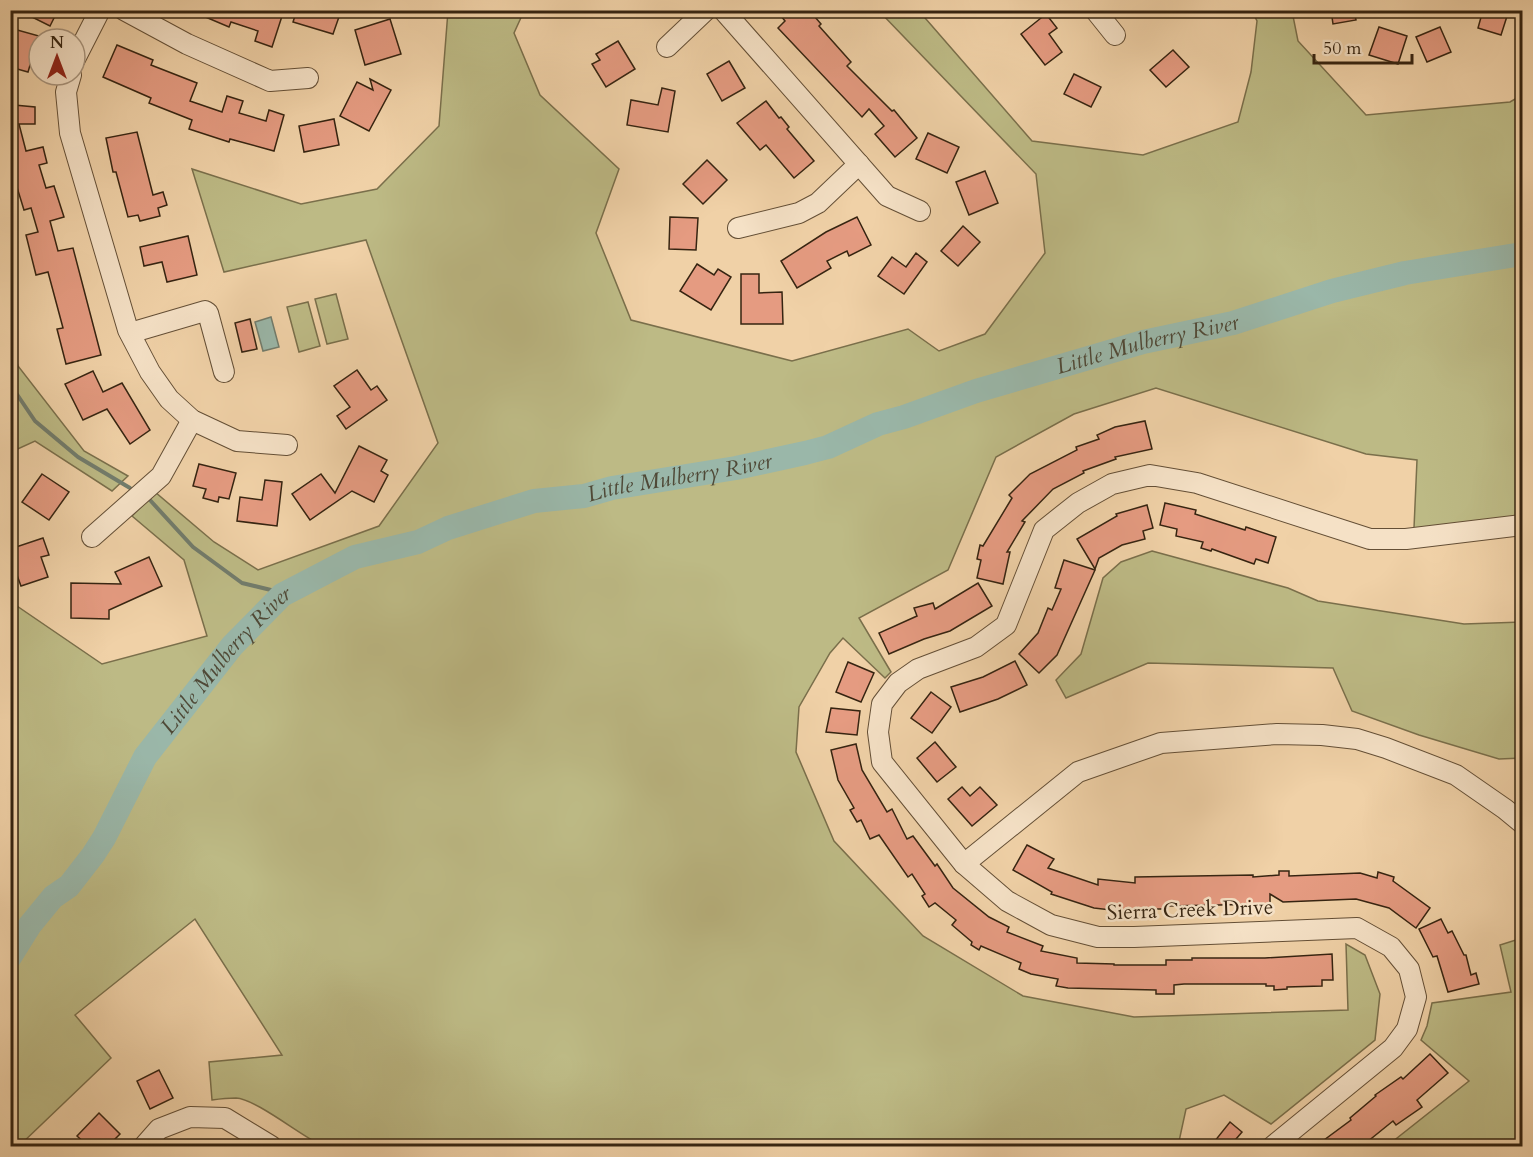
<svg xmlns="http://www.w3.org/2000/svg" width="1533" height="1157" font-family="Cardo,serif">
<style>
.green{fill:#bdba85;stroke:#7a6f4b;stroke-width:1.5}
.water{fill:#9ab7a9;stroke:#727c6c;stroke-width:1.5}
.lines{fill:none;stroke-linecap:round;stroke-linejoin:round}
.stream{stroke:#727c6c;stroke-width:4}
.river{stroke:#9ab7a9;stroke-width:24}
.building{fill:#e59b81;stroke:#362411;stroke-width:1.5}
.minor-casing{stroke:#644f36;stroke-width:22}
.minor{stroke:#f5e1c6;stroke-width:20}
.labels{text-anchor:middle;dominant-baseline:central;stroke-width:5;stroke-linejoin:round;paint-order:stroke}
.street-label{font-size:21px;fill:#362411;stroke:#f5e1c6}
.water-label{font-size:22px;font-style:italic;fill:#4f4937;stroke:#f5e1c6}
</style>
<rect width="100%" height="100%" fill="#f0d1a7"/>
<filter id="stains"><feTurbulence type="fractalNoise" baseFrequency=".00333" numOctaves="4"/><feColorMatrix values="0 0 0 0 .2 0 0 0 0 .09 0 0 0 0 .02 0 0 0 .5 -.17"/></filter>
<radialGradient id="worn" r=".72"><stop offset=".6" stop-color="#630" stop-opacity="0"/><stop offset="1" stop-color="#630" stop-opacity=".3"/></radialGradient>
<g class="green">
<path d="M448 11H524L514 33 540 95 619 169 596 233 631 320 792 361 908 329 939 351 985 334 1045 253 1036 174 879 11H919L1032 141 1143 155 1238 122 1251 72 1257 21 1252 11H1292L1298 41 1366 115 1510 102 1522 95V515C1490 529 1449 528 1414 528L1417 460 1366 454 1156 388 1074 414 996 457 948 570 859 618 891 672 885 678 843 638 830 653 799 707 796 752 834 841 923 936 1023 996 1134 1017 1348 1010 1346 944 1365 955 1380 994 1375 1040 1271 1124 1224 1095 1186 1109 1178 1146H323C301 1136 256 1099 236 1098 228 1098 219 1099 212 1100L209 1062 282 1055 195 919 75 1015 111 1058 19 1146H11L10 595 17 606 102 664 207 636 184 560 132 516 155 492 214 542 258 570 379 526 438 443 366 240 224 272 192 169 301 204 377 189 439 126Z"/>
<path d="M336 294 348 339 327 344 315 299Z"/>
<path d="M308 302 320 346 299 352 287 307Z"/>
<path d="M10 339 18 366 84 451 128 476 112 491 35 441 11 452Z"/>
<path d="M1152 551 1288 588 1318 601 1464 624 1522 622V758L1499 759 1419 735 1352 711 1333 668 1148 663 1066 698 1056 680 1081 654 1103 578 1121 562Z"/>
<path d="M1522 938V1146H1387L1469 1081 1421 1040 1427 1026 1432 1003 1511 992 1500 945Z"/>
</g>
<path class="water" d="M271 317 279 347 263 351 255 322Z"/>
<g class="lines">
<g class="stream">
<path d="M10 384 35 421 78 457 130 488"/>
<path d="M149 499 193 547 242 583 271 590 282 595"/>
</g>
<path class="river" id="s1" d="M10 957 30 925 53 897 69 886 93 855 104 838 145 757 232 646 282 595 355 557 418 542 448 528 534 501 584 496 612 488 736 468 805 453 828 447 878 424 904 417 976 391 1143 342 1233 323 1332 291 1405 273 1522 254"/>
</g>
<g class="building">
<path d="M18 10H58L50 26Z"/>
<path d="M189 10H284L272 47 255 41 258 31 231 22 229 27Z"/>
<path d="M297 10H330L340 14 333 34 293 22Z"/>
<path d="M786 10H809L821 24 819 26 851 62 847 66 892 111 894 110 917 138 895 157 875 134 884 126 869 109 862 117 778 28 785 21 781 16Z"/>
<path d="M1331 10H1354L1356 20 1333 24Z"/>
<path d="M1483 10H1509L1501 35 1478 28Z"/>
<path d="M1046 14 1057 28 1049 34 1062 52 1045 65 1021 34Z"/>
<path d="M390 19 401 54 365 65 355 30Z"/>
<path d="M1379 27 1407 36 1398 64 1369 55Z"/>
<path d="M1440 27 1451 52 1427 62 1416 37Z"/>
<path d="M10 28 39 36V57L33 55 28 72 10 67Z"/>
<path d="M618 41 635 69 606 87 592 64 600 60 596 54Z"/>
<path d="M117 45 153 60 151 65 197 83 190 101 222 112 227 96 243 101 239 113 266 121 269 110 284 115 274 151 230 139 229 142 189 129 192 120 149 103 151 98 103 77Z"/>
<path d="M1173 50 1189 67 1166 87 1150 70Z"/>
<path d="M729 61 745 88 722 101 707 74Z"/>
<path d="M1074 74 1101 87 1091 107 1064 94Z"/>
<path d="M370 79 391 90 369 131 340 116 357 82 373 90Z"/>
<path d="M662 88 675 91 668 132 627 125 631 100 658 105Z"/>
<path d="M766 101 779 118 781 117 789 127 787 129 814 161 794 178 766 145 760 150 737 123Z"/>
<path d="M14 105 35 107V124H19L26 151 43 147 47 163 39 165 46 188 54 186 64 217 50 221 58 251 73 248 101 355 66 364 57 329 63 328 48 272 36 275 26 235 38 232 31 208 24 210 12 171 10 172V106Z"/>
<path d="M334 119 339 145 304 152 299 126Z"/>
<path d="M137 132 153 195 163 192 167 205 158 208 160 216 140 221 138 215 128 217 116 172H113L106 138Z"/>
<path d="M928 133 959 147 947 173 916 159Z"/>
<path d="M707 160 727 180 703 204 683 184Z"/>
<path d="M985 171 998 203 969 215 956 182Z"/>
<path d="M670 217 698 218 696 250 669 249Z"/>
<path d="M857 217 871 245 849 256 847 251 827 261 831 268 797 288 781 261 826 232Z"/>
<path d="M963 226 980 242 958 266 941 251Z"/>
<path d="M188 236 197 275 167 282 162 262 144 266 140 247Z"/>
<path d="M916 253 927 262 904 294 878 276 892 257 906 267Z"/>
<path d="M697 264 714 275 718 269 731 277 711 310 680 291Z"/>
<path d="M741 274H759V293L782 292 783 324H741Z"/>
<path d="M250 319 257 349 242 352 235 323Z"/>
<path d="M357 370 371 390 377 386 387 400 346 429 337 416 350 407 334 386Z"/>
<path d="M93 371 103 392 122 383 150 430 130 444 107 409 83 420 65 384Z"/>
<path d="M1145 421 1152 449 1115 457 1116 459 1083 471 1084 473 1053 489 1022 521 1025 522 1007 552H1010L1003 584 977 578 981 560 977 559 980 545 983 546 1012 498 1009 495 1030 474 1077 450 1076 447 1099 439 1097 435 1115 427Z"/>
<path d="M359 446 387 460 381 471 388 475 374 502 352 491 310 520 292 494 321 474 335 493Z"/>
<path d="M199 464 236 473 229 499 219 497 218 502 203 498 206 489 193 486Z"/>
<path d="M42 474 69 492 49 520 22 502Z"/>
<path d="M265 480 282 482 277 526 237 521 240 497 262 500Z"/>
<path d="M1165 503 1196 510 1195 514 1245 530 1246 527 1276 537 1268 563 1256 559 1254 564 1212 549 1211 551 1201 548 1203 542 1176 536 1177 529 1160 525Z"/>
<path d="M1147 505 1153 528 1143 531 1145 539 1122 545 1099 558 1095 569 1077 539 1117 516 1116 514Z"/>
<path d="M43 538 49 555 41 557 48 577 21 586 10 556V549Z"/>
<path d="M149 557 162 586 109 610V619L71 618V583L121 584 115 572Z"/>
<path d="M1064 560 1095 570 1057 655 1039 673 1019 654 1038 633 1048 608 1052 610 1061 589 1055 588Z"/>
<path d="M978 583 992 606 950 631 924 639 889 654 879 633 917 616 914 608 933 603 935 609Z"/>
<path d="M1015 661 1027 685 998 699 960 712 951 687 983 677Z"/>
<path d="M848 662 874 673 861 702 836 692Z"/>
<path d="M931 692 951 707 932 733 911 718Z"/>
<path d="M831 708 860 711 857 735 826 732Z"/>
<path d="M935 742 956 767 937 782 917 758Z"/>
<path d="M856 744 862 770 887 812 892 809 907 839 913 836 935 866 937 864 953 888 989 917 1009 927 1007 932 1043 946 1041 951 1077 958V963L1114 964V965H1166V960H1192V958H1265L1332 954 1333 980H1322V986L1287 987V989L1274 990V986H1266V984H1184L1174 985V994H1156V990L1068 988 1056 986 1058 979 1031 974 1019 969 1021 963 981 946 979 950 971 945 972 942 952 925 956 920 935 903 929 907 922 896 925 894 912 874 908 877 879 835 870 839 861 820 857 822 850 810 854 808 838 780 831 750Z"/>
<path d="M962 787 970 796 980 787 997 805 972 826 948 799Z"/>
<path d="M1027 845 1054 859 1048 868 1098 885V879L1135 883V877L1253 875V877L1279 875V871H1289V876L1360 873 1377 878 1378 872 1394 877 1393 881 1430 908 1416 928 1389 908 1356 899 1283 902 1270 894V904L1166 906V909H1128V912L1094 908 1051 894 1052 892 1013 870Z"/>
<path d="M1441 919 1448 933 1452 931 1464 955H1466L1471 975 1476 973 1479 984 1448 992 1437 956 1433 957 1419 929Z"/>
<path d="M1430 1054 1448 1073 1417 1100 1422 1107 1396 1125 1393 1121 1362 1146H1316L1351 1120 1350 1118 1376 1096 1375 1095 1401 1077 1403 1079Z"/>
<path d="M159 1070 173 1098 150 1109 137 1081Z"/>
<path d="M99 1113 120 1134 108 1146H88L77 1136Z"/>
<path d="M1230 1122 1242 1132 1230 1146H1220L1214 1142Z"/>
</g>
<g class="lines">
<defs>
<g id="minor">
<path d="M124 10 187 44 270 81 308 78"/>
<path d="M723 10 887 196 920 211"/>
<path d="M1095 10 1115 35"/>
<path d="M667 47 706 10"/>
<path d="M75 59 100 10"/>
<path d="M71 75 66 92 70 133 128 330 150 372 169 399 192 420 237 441 287 445"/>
<path d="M738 228 799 213 818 203 859 164"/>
<path d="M130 333 205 311 208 313 224 372"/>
<path d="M92 537 161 476 192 420"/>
<path d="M964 864 1078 772 1161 743 1277 734 1322 735 1357 739 1386 748 1456 775 1505 809 1522 823"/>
<path d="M144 1146 159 1129 190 1117 225 1118 271 1146"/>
<path d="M1273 1146 1393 1048 1407 1029 1416 997 1409 969 1391 947 1357 928 1134 937H1098L1051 925 1007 901 964 864 882 762 878 732 882 704 898 683 918 669 976 647 1006 625 1044 530 1078 503 1112 484 1150 475 1197 483 1370 539H1406L1522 525"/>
</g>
</defs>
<use href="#minor" class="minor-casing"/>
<use href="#minor" class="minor"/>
</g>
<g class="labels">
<g class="street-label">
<text transform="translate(1190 910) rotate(-2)">Sierra Creek Drive</text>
</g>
<g class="water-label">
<text stroke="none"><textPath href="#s1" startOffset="1362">Little Mulberry River</textPath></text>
<text stroke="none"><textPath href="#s1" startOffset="874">Little Mulberry River</textPath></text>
<text stroke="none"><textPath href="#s1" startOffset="370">Little Mulberry River</textPath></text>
</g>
</g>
<rect width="1533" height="1157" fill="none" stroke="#f0d1a7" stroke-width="36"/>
<rect x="12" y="12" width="1509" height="1133" fill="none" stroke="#362411" stroke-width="3"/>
<rect x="18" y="18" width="1497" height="1121" fill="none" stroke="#362411" stroke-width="1.5"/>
<g transform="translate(57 57)"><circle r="28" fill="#f5e1c6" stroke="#a9957e" stroke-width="1.5"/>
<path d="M0-4.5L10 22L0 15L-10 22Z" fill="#8f2418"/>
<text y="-9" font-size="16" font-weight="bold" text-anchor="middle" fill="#362411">N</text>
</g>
<path d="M1314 54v9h98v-9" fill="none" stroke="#362411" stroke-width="3"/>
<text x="1323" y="54" font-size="18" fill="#362411" stroke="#f5e1c6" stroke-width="4.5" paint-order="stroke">50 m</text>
<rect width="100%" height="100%" filter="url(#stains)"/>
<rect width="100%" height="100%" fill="url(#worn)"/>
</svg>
